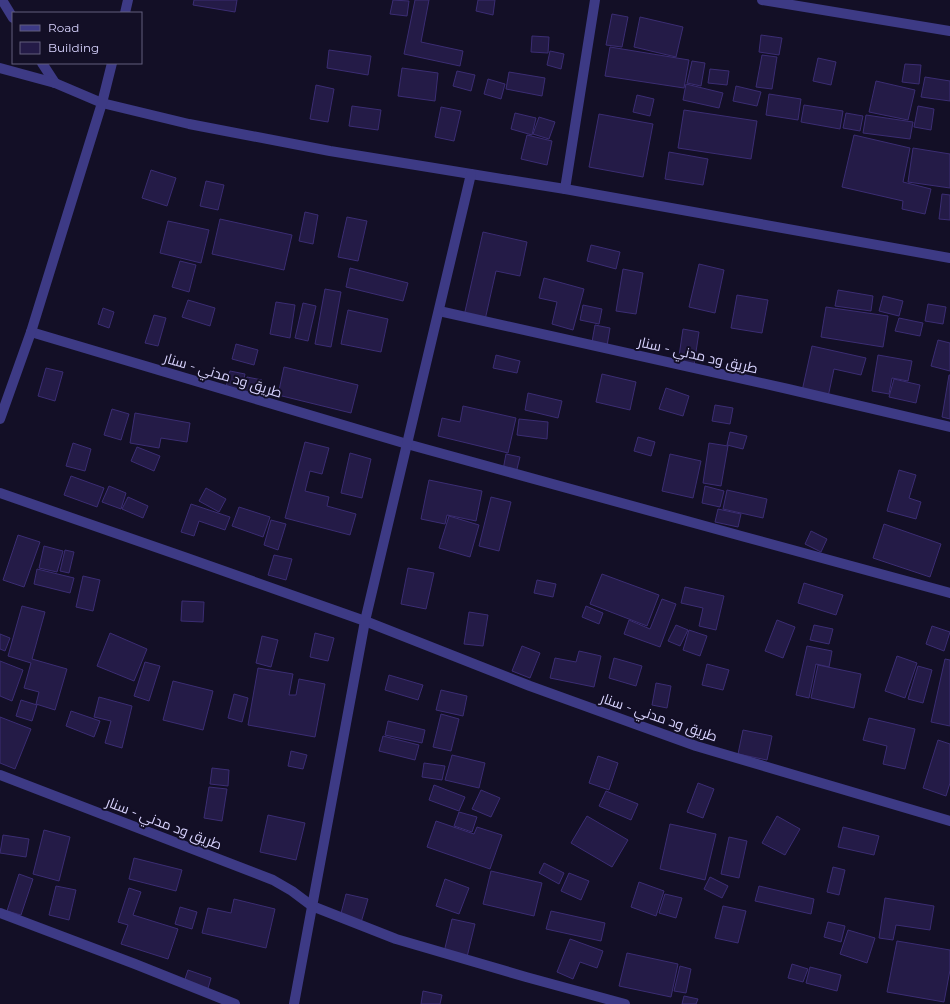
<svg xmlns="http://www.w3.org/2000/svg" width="950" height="1004" font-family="Montserrat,Cairo,sans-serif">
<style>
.building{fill:#241b47;stroke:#3b2d73}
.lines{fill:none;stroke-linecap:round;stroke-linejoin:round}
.minor{stroke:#3d3a85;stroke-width:10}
.labels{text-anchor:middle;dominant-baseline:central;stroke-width:4;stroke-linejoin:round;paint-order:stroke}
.street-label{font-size:14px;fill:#d9d4ff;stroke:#130f26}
</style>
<rect width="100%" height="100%" fill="#130f26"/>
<g class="building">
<path d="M194 0H237L235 12 193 5Z"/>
<path d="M393 0 409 1 407 16 390 14Z"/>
<path d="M415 0H429L421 42 463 51 460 66 404 54Z"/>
<path d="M478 0H495L493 15 476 11Z"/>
<path d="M612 14 628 17 622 47 606 45Z"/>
<path d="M640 17 683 27 676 57 634 47Z"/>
<path d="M761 35 782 38 779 55 759 52Z"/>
<path d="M532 36 549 37 548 53 531 52Z"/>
<path d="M610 47 689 60 684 88 605 76Z"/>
<path d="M329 50 371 56 368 75 327 68Z"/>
<path d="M550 51 564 54 561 69 547 65Z"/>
<path d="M762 55 777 57 772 89 756 87Z"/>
<path d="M818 58 836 62 831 85 813 81Z"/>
<path d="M692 61 705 63 701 86 687 83Z"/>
<path d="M905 64 921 65 919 84 902 82Z"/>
<path d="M402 68 438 73 435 101 398 96Z"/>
<path d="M710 69 729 71 727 85 708 83Z"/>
<path d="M457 71 475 75 471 91 453 86Z"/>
<path d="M509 72 545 78 542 96 506 89Z"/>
<path d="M925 77 950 81V101L921 97Z"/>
<path d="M488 79 505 84 501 99 484 94Z"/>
<path d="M876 81 915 90 908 120 869 112Z"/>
<path d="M686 84 723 93 719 108 683 100Z"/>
<path d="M316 85 334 89 328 122 310 119Z"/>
<path d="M736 86 761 92 757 106 733 101Z"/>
<path d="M769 94 801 99 798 120 766 115Z"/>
<path d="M637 95 654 99 650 116 633 112Z"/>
<path d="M804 105 843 111 840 129 801 122Z"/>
<path d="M352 106 381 110 378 130 349 126Z"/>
<path d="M918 106 934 109 931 130 914 127Z"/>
<path d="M441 107 461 111 454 141 435 137Z"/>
<path d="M684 110 757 121 751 159 678 148Z"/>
<path d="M515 113 536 118 532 135 511 129Z"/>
<path d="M846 113 863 116 860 131 843 128Z"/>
<path d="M599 114 653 124 643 177 589 167Z"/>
<path d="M866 115 913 122 910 139 863 133Z"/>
<path d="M539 117 555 122 549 139 533 134Z"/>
<path d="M527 135 552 141 547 165 521 159Z"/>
<path d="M854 135 910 148 903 182 931 189 925 214 902 209 903 201 842 187Z"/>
<path d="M913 148 950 154V188L908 182Z"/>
<path d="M669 152 708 159 703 185 665 179Z"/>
<path d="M151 170 176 178 167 206 142 198Z"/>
<path d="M206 181 224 185 218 210 200 206Z"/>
<path d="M942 194 950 195V220L939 219Z"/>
<path d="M305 212 318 215 313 244 299 241Z"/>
<path d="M347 217 367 221 358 261 338 257Z"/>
<path d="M220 219 292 235 284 270 212 254Z"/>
<path d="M168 221 209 230 201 263 160 253Z"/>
<path d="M483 232 527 242 520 276 496 271 485 320 464 316Z"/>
<path d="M591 245 620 252 616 269 587 261Z"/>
<path d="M180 261 196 265 189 292 172 287Z"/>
<path d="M699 264 724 270 715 313 689 307Z"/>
<path d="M350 268 408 283 403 301 346 287Z"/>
<path d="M623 269 643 273 636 314 616 311Z"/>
<path d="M544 278 584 289 573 330 552 324 557 302 539 298Z"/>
<path d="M325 289 341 292 331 347 315 344Z"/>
<path d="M838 290 873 296 871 311 835 306Z"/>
<path d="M737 295 768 300 762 333 731 328Z"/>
<path d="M883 296 903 301 899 316 879 311Z"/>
<path d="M188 300 215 308 210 326 182 317Z"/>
<path d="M276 302 295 305 290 338 270 334Z"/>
<path d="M303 303 316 306 308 341 295 338Z"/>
<path d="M928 304 946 307 943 324 925 321Z"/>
<path d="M583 305 602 309 599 324 580 320Z"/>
<path d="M826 307 888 316 883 347 821 337Z"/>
<path d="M103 308 114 312 109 328 98 324Z"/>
<path d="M348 310 388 319 381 352 341 344Z"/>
<path d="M154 315 166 318 158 346 145 343Z"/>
<path d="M899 318 923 323 920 336 895 331Z"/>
<path d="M595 325 610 328 607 346 592 342Z"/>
<path d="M683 329 699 332 694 365 678 363Z"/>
<path d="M938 340 950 343V371L931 366Z"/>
<path d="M236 344 258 350 254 365 232 359Z"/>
<path d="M812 346 866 358 861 375 834 369 828 397 802 391Z"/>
<path d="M496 355 520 361 517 373 493 368Z"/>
<path d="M878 355 912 361 908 381 892 378 889 394 872 391Z"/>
<path d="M284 367 358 385 351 413 278 395Z"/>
<path d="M46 368 63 372 55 401 38 396Z"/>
<path d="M230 371 245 374 241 391 226 387Z"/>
<path d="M602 374 636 382 630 410 596 402Z"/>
<path d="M949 375H950V419L942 417Z"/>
<path d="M247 377 262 380 258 397 243 393Z"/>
<path d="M894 379 920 385 916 403 889 397Z"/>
<path d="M666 388 689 396 683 416 659 409Z"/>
<path d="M528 393 562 401 558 418 525 410Z"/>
<path d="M715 405 733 408 730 424 712 421Z"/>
<path d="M463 406 516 418 508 453 438 436 442 418 460 422Z"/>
<path d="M112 409 129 414 121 440 104 435Z"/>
<path d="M135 413 190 423 187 442 161 438 159 448 130 443Z"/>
<path d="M519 419 548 422 547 439 517 435Z"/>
<path d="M730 432 747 436 743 449 727 445Z"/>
<path d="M638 437 655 442 651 456 634 451Z"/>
<path d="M305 442 329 448 322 474 310 471 305 491 329 497 327 506 356 514 350 535 285 518Z"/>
<path d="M73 443 91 449 85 471 66 466Z"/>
<path d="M709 443 728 446 721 486 703 483Z"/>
<path d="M137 447 160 456 154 471 131 461Z"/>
<path d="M350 453 371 459 362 498 341 493Z"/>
<path d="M506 454 520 457 516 473 503 470Z"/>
<path d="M670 454 701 461 693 498 662 491Z"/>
<path d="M899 470 916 475 909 498 921 502 916 519 887 511Z"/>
<path d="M71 476 104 488 97 507 64 495Z"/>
<path d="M429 480 482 491 476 521 447 515 445 524 421 519Z"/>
<path d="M109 486 126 493 121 509 102 502Z"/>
<path d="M705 486 724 491 720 507 702 503Z"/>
<path d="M206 488 226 499 219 512 199 501Z"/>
<path d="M727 490 767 499 763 518 723 509Z"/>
<path d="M128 497 148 506 143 518 122 509Z"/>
<path d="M491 497 511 502 499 551 479 546Z"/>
<path d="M191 504 230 517 225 530 199 521 194 536 181 532Z"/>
<path d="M239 507 270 517 263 537 232 526Z"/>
<path d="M718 509 741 514 738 527 715 522Z"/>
<path d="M449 516 479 525 470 557 439 548Z"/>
<path d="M271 520 286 524 278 550 264 545Z"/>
<path d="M884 524 941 544 930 577 873 558Z"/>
<path d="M811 531 827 539 821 552 805 544Z"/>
<path d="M18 535 40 542 24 587 3 580Z"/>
<path d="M44 546 63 551 57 572 39 568Z"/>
<path d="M65 550 74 552 69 573 60 571Z"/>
<path d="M274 555 292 559 286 580 268 575Z"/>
<path d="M408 568 434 573 426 609 401 604Z"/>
<path d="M37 569 74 578 70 593 34 584Z"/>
<path d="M602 574 659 595 647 626 590 604Z"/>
<path d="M83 576 100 580 93 611 76 607Z"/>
<path d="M537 580 556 584 553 597 534 593Z"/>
<path d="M804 583 843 595 836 615 798 603Z"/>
<path d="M685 587 724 596 716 630 699 626 703 608 681 603Z"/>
<path d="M662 599 676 604 660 647 624 634 629 620 650 629Z"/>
<path d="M182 601 204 602 203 622 181 621Z"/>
<path d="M22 606 45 612 32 659 67 669 55 710 36 704 39 692 24 688 31 663 8 656Z"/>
<path d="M586 606 603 613 599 624 582 617Z"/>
<path d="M469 612 488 615 483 646 464 644Z"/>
<path d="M777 620 795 627 783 658 765 651Z"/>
<path d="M676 625 688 630 680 646 668 641Z"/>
<path d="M814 625 833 629 829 644 810 640Z"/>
<path d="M932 626 950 632 944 651 926 644Z"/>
<path d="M689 630 707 636 700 656 683 650Z"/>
<path d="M110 633 147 649 134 681 97 666Z"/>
<path d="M315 633 334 638 328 661 310 657Z"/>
<path d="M0 634 10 638 5 651 0 649Z"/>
<path d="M262 636 278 640 271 667 256 663Z"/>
<path d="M522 646 540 653 530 678 512 671Z"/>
<path d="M807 646 832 651 829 667 816 664 809 698 796 695Z"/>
<path d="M579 651 601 656 594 687 550 678 555 658 576 662Z"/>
<path d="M897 656 917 663 905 698 885 691Z"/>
<path d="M614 658 642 666 636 686 609 678Z"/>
<path d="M945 659 950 660V726L931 722Z"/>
<path d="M0 661 23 670 12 701 0 696Z"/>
<path d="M145 662 160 666 149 701 134 696Z"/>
<path d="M707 664 729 670 723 690 702 685Z"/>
<path d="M818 665 861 674 854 708 811 698Z"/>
<path d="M918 666 932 670 923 703 908 699Z"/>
<path d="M258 668 293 674 289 695H296L299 679 325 684 315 737 248 725Z"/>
<path d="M389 675 423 685 418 700 385 690Z"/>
<path d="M173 681 213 691 203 730 163 720Z"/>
<path d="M656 683 671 686 667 708 652 705Z"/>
<path d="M441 690 467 696 463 716 436 710Z"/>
<path d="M234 694 248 698 242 722 228 718Z"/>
<path d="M99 697 132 706 122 748 105 743 111 721 94 717Z"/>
<path d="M21 700 37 705 32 721 16 716Z"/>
<path d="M71 711 100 721 94 737 66 726Z"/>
<path d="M441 714 459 719 451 751 433 747Z"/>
<path d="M0 717 31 729 15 769 0 763Z"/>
<path d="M869 718 915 729 905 769 883 764 887 746 863 740Z"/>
<path d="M388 721 425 730 422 743 385 735Z"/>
<path d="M743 730 772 736 767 760 738 754Z"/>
<path d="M383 736 419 745 415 760 379 751Z"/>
<path d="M938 740 950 744V783L946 796 923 788Z"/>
<path d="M291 751 307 755 303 769 288 766Z"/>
<path d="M452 755 485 763 479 788 445 780Z"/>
<path d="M598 756 618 763 609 790 589 783Z"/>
<path d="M424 763 445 766 442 780 422 777Z"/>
<path d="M212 768 229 770 228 786 210 784Z"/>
<path d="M698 783 714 789 703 818 687 812Z"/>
<path d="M434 785 465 797 459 811 429 800Z"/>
<path d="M209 787 227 789 222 821 204 818Z"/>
<path d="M481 790 500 798 491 817 472 809Z"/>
<path d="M606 791 638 804 631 820 599 806Z"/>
<path d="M459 812 477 817 472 832 454 826Z"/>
<path d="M268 815 305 823 296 860 260 852Z"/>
<path d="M587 816 628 840 612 867 571 843Z"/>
<path d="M777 816 800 829 785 855 762 843Z"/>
<path d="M436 821 474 834 477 827 502 835 490 869 427 847Z"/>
<path d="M670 824 716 834 705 880 660 869Z"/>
<path d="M843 827 879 836 874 855 838 847Z"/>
<path d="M44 830 70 837 59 881 33 874Z"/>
<path d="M3 835 29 839 26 857 0 853Z"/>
<path d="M729 837 747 841 739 878 721 874Z"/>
<path d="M134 858 182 870 176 891 129 879Z"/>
<path d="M544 863 564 873 559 884 539 873Z"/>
<path d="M833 867 845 870 839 895 827 892Z"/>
<path d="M491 871 542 883 534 916 483 904Z"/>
<path d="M569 873 589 881 581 900 561 891Z"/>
<path d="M19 874 33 879 21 915 7 911Z"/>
<path d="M710 877 728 886 722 898 704 889Z"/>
<path d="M445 879 469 888 459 914 436 906Z"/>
<path d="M639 882 664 891 656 916 631 907Z"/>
<path d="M56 886 76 890 69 920 49 915Z"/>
<path d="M759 886 814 899 811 914 755 901Z"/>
<path d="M129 888 141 892 133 915 178 929 168 959 121 944 128 925 118 922Z"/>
<path d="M346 894 368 899 360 926 339 921Z"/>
<path d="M665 894 682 898 676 918 659 913Z"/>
<path d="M885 898 934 906 930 930 896 925 893 940 879 938Z"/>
<path d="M234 899 275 909 266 948 202 933 208 908 231 913Z"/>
<path d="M723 906 746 911 738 943 715 938Z"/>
<path d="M180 907 197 912 192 929 175 924Z"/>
<path d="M551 911 605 923 601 941 546 929Z"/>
<path d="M452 919 475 924 467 957 444 952Z"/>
<path d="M828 922 845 926 841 942 824 937Z"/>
<path d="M848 930 875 938 867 963 840 954Z"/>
<path d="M570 939 603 951 597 968 580 962 573 979 557 972Z"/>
<path d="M897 941 950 950V970L944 1002 887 992Z"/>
<path d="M627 953 678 964 671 997 619 986Z"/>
<path d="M792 964 808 969 803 982 788 978Z"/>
<path d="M680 966 691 969 686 993 674 991Z"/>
<path d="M810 967 841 975 837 991 806 983Z"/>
<path d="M188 970 211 978 207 992 183 985Z"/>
<path d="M423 991 442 995 440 1004H421Z"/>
<path d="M684 996 698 999 696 1004H682Z"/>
</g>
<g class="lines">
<g class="minor">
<path d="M2 0 13 18"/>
<path d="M762 0 950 31"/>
<path d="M125 13 128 0"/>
<path d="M42 63 55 83"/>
<path d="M0 68 55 83 102 103 189 124 330 151 471 174 565 189 950 258"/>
<path d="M565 189 595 0"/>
<path d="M439 311 788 389 950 427"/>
<path d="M31 332 407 444 745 537 950 593"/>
<path d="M0 419 31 332 102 103 112 63"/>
<path d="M0 493 187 558 365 621 530 686 696 746 950 821"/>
<path d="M0 775 273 880 292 891 312 906 396 939 526 977 625 1004"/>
<path d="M0 913 135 964 235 1004"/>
<path d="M294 1004 365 621 471 174"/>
</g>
</g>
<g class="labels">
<g class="street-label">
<text transform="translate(698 355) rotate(13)">طريق ود مدني - سنار</text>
<text transform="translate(223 375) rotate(17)">طريق ود مدني - سنار</text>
<text transform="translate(659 717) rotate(19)">طريق ود مدني - سنار</text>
<text transform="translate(164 823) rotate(21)">طريق ود مدني - سنار</text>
</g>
</g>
<rect x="12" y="12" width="130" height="52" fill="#130f26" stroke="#625e7d"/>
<rect x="20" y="25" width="20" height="6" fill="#3d3a85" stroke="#625e7d"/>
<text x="48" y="32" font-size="12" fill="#d9d4ff">Road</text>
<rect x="20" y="42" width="20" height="12" fill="#241b47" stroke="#625e7d"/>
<text x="48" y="52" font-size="12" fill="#d9d4ff">Building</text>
</svg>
